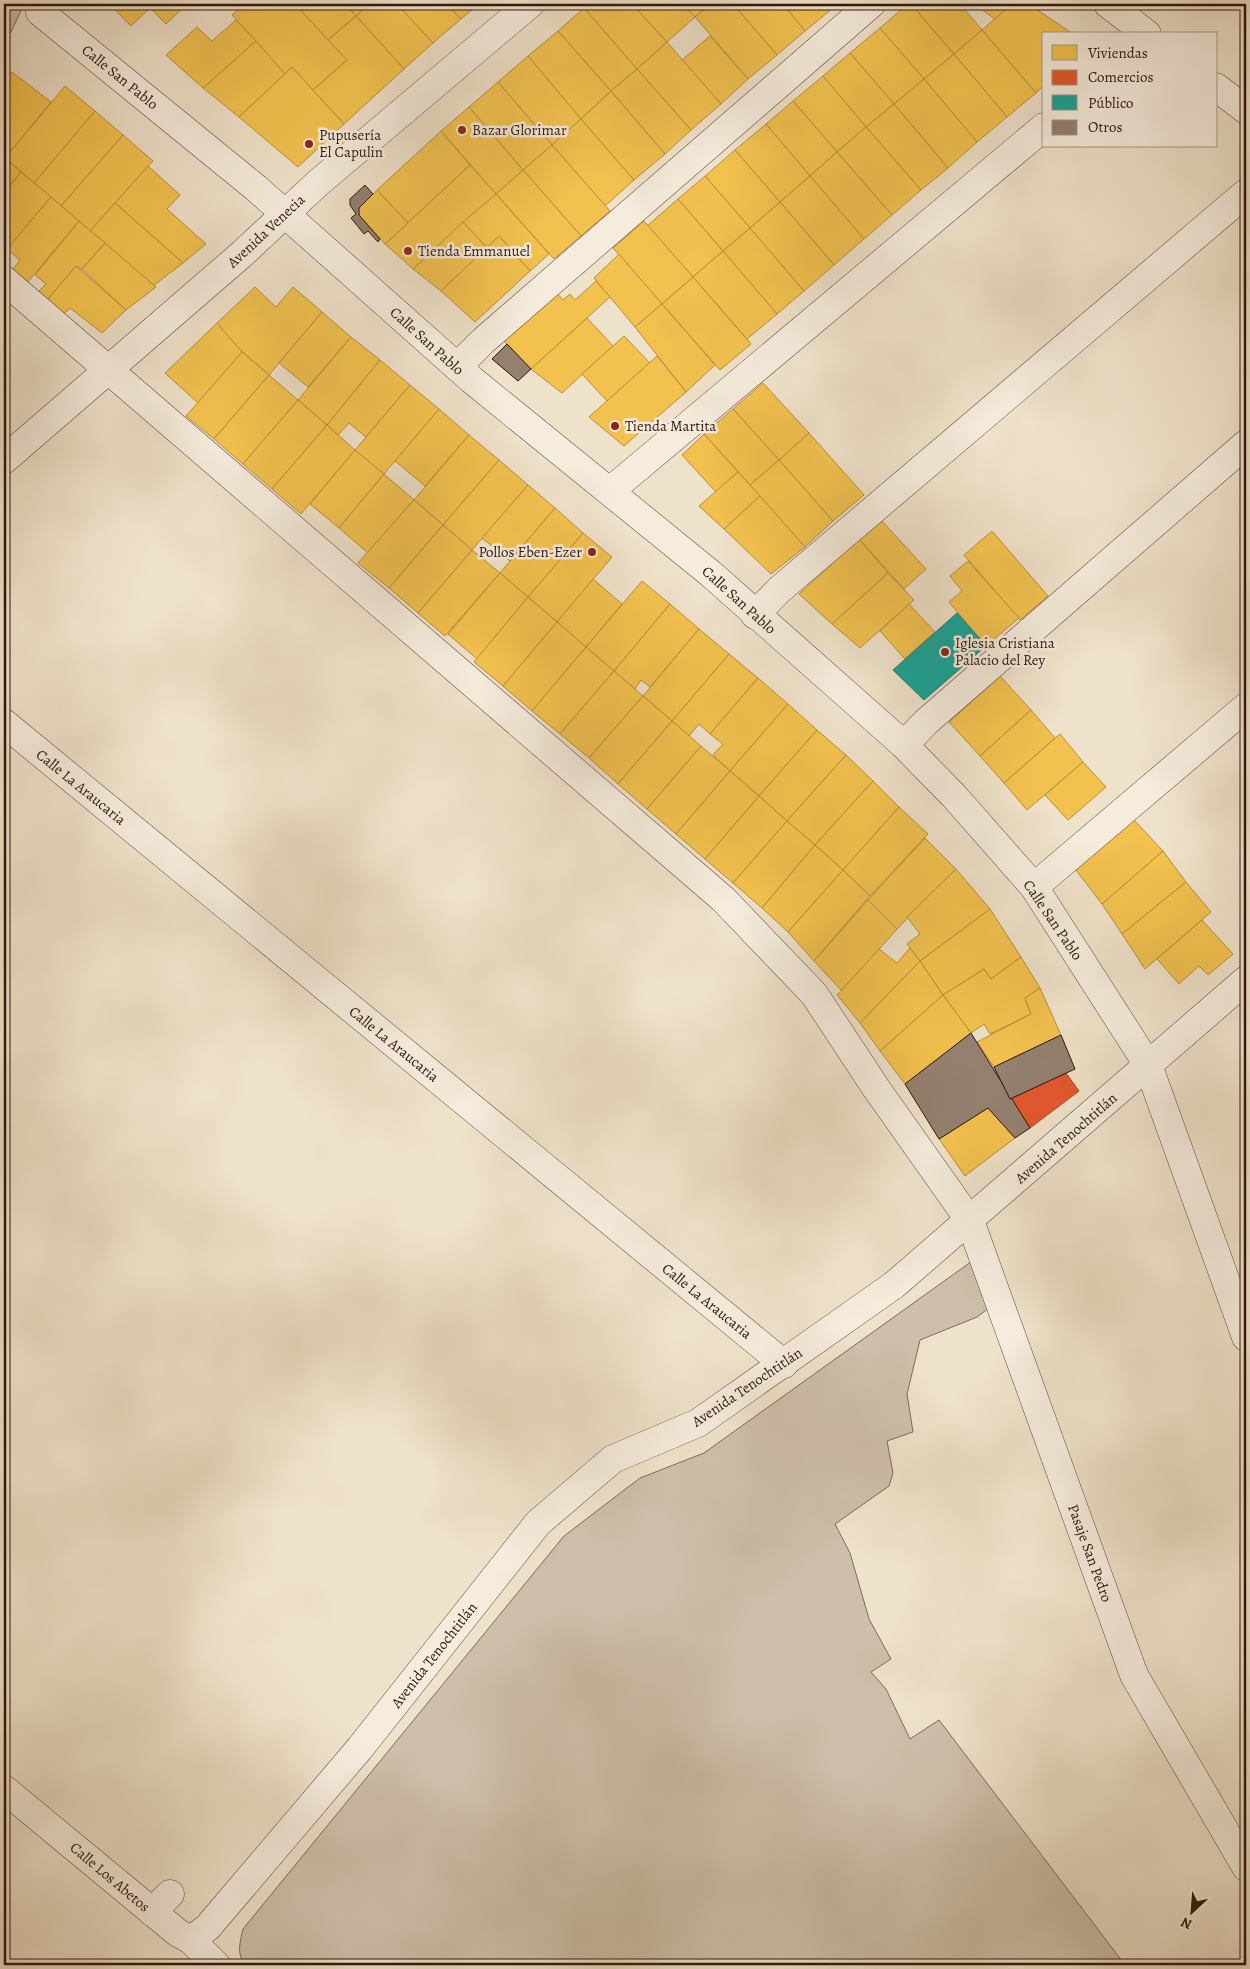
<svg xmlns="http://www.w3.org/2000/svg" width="1250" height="1969" font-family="Alegreya,serif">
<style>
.green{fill:#cebfaa;stroke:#7e6a5b}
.homes{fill:#f2c14e;stroke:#b88e3a}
.shops{fill:#e4572e;stroke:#ae4424}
.public{fill:#17a398;stroke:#1e796e}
.building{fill:#93806f;stroke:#2f160c}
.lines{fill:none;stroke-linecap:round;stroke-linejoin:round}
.minor-casing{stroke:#5f493c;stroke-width:29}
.minor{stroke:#f5ecdd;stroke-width:28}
.poi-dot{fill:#8f2418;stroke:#f5ecdd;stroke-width:2}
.labels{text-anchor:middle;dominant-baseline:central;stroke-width:5;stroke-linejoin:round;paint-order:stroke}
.street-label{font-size:15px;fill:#2f160c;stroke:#f5ecdd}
.poi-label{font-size:15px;fill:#2f160c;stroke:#f5ecdd;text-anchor:start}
</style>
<rect width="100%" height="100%" fill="#efe2ca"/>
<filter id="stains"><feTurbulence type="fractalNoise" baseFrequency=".004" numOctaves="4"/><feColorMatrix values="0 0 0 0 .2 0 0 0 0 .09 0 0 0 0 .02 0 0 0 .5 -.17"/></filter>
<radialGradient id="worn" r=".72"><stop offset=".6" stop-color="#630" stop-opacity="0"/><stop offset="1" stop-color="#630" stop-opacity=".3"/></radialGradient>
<g class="green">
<path d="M4 4H24L11 32 4 41Z"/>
<path d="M975 1259 993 1305 977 1317 920 1340 907 1394 913 1432 887 1441 893 1473 889 1486 835 1524 850 1553 869 1619 891 1659 871 1672 886 1689 910 1739 939 1720 1125 1965H246C236 1955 240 1942 243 1929L564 1536 640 1478 704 1453Z"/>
</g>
<g class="homes">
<path d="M113 4H187L166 24 150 8 131 26 111 6Z"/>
<path d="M245 4H295L347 60 313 90 292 67 285 74 232 15Z"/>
<path d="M295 4H346L356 16 328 40Z"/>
<path d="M346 4H369L356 16Z"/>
<path d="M369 4H397L433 43 404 69 356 16Z"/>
<path d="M397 4H447L461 19 433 43Z"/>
<path d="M447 4H479L461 19Z"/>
<path d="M588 4H632L667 42 637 69 584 8Z"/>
<path d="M632 4H683L695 17 667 42Z"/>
<path d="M683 4H711L695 17Z"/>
<path d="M711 4H733L777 55 748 79 695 17Z"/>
<path d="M733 4H783L805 31 777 55Z"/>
<path d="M783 4H829L833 8 805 31Z"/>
<path d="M908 4H911L954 54 924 79 880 28Z"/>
<path d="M911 4H960L982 30 954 54Z"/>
<path d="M974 4H1012L995 19Z"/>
<path d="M1012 4H1029L1073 34H1044V85L1036 93 982 30Z"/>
<path d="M584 8 637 69 611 91 558 31Z"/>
<path d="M356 16 404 69 344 124 313 90 347 60 328 40Z"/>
<path d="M236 20 256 41 203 88 166 55 197 27 212 41Z"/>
<path d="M880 28 924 79 894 104 850 53Z"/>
<path d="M982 30 1036 93 1007 117 954 54Z"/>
<path d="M558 31 611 91 581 119 528 56Z"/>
<path d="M710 36 748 79 721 104 682 60Z"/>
<path d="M256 41 285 74 239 117 203 88Z"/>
<path d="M667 42 721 104 691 130 637 69Z"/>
<path d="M850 53 894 104 866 127 823 76Z"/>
<path d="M954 54 1007 117 977 142 924 79Z"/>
<path d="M528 56 581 119 552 145 498 82Z"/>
<path d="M292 67 344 124 298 167 239 117Z"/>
<path d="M637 69 691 130 665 154 611 91Z"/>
<path d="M12 72 51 102 5 158 4 82Z"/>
<path d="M823 76 866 127 837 152 793 101Z"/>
<path d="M924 79 977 142 948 168 894 104Z"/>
<path d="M498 82 552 145 523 170 469 107Z"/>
<path d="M65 86 95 111 34 183 5 158Z"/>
<path d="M611 91 665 154 634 180 581 119Z"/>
<path d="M793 101 837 152 810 176 766 124Z"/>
<path d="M894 104 948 168 921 190 866 127Z"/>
<path d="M469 107 523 170 496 194 441 131Z"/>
<path d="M95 111 123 135 61 206 34 183Z"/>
<path d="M581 119 634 180 605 206 552 145Z"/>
<path d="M766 124 810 176 780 202 735 150Z"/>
<path d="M866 127 921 190 892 215 837 152Z"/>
<path d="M441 131 470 165 408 223 377 190Z"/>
<path d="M123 135 153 161 90 231 61 206Z"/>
<path d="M552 145 610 211 581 236 523 170Z"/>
<path d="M735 150 780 202 750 228 705 176Z"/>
<path d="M837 152 892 215 864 239 810 176Z"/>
<path d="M4 157 21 172 4 193Z"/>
<path d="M470 165 496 194 413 269 385 244Z"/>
<path d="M148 166 180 195 167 209 206 244 183 263 115 203Z"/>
<path d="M523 170 581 236 554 259 496 194Z"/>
<path d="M21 172 51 197 4 253V193Z"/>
<path d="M705 176 750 228 723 251 678 199Z"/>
<path d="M810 176 864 239 834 265 780 202Z"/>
<path d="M377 190 408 223 385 244 359 215V208Z"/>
<path d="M496 194 549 254 530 271 499 236 487 248 463 222Z"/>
<path d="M51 197 79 221 27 283 12 270 20 260 7 249Z"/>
<path d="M678 199 723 251 693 277 647 226Z"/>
<path d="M780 202 834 265 804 291 750 228Z"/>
<path d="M115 203 183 263 153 286 90 231Z"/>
<path d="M79 221 105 243 82 269 76 266 47 300 38 292 46 284 35 275Z"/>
<path d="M644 221 693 277 662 304 613 248Z"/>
<path d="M463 222 487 248 441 291 413 269Z"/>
<path d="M750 228 804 291 777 314 723 251Z"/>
<path d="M499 236 530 271 475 322 441 291Z"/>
<path d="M105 243 156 287 126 310 82 269Z"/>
<path d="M723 251 777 314 747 339 693 277Z"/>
<path d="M619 254 662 304 635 327 594 278Z"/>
<path d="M76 266 126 310 102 333 70 308 63 315 47 300Z"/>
<path d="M693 277 751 344 720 370 662 304Z"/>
<path d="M596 281 610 297 531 369 502 339 554 290 563 300 570 294 575 300Z"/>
<path d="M255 287 276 307 293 287 322 312 269 375 236 346 217 323Z"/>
<path d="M662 304 715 365 686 392 635 327Z"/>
<path d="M322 312 351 337 308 387 279 363Z"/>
<path d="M587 318 613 346 562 393 531 369Z"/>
<path d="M217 323 242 352 198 403 165 373Z"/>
<path d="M624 336 650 363 607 401 582 374Z"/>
<path d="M351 337 380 360 327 425 298 400Z"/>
<path d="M242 352 269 375 214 439 186 416Z"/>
<path d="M657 356 686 392 624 446 589 417Z"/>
<path d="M380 360 410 385 366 437 349 423 338 435 327 425Z"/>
<path d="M269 375 298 400 243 464 214 439Z"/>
<path d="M763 383 809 433 779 460 733 409Z"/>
<path d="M410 385 439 409 384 474 355 450Z"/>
<path d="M298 400 327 425 272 489 243 464Z"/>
<path d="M439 409 469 435 425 486 395 461Z"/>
<path d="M733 409 779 460 750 485 704 434Z"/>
<path d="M327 425 355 450 301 514 272 489Z"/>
<path d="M809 433 864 495 833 521 779 460Z"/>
<path d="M704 434 738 472 716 492 682 455Z"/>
<path d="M469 435 499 460 443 525 414 500Z"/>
<path d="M355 450 384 474 339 528 310 504Z"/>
<path d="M499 460 528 485 472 550 443 525Z"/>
<path d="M779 460 833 521 805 547 750 485Z"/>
<path d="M738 472 760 496 724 529 699 506Z"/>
<path d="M384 474 414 500 368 553 339 528Z"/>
<path d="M528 485 555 508 510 561 482 538Z"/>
<path d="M760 496 805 547 771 574 724 529Z"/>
<path d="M414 500 443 525 389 588 358 563Z"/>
<path d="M555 508 583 533 528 597 500 573Z"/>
<path d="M881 520 926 569 904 589 859 539Z"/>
<path d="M443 525 472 550 418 613 389 588Z"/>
<path d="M992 531 1048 596 1020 620 964 555Z"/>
<path d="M583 533 612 557 557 622 528 597Z"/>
<path d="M859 539 888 573 832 624 799 594Z"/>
<path d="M472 550 500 573 445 636 418 613Z"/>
<path d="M968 561 1019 618 986 646 949 602 962 591 950 576Z"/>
<path d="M500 573 528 597 477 659 448 634Z"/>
<path d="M888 573 914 600 860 648 832 624Z"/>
<path d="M593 579 622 604 586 647 557 622Z"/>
<path d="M642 581 670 604 614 671 586 647Z"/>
<path d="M528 597 557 622 503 686 474 662Z"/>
<path d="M670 604 699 629 650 687 641 680 635 689 614 671Z"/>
<path d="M909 604 935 632 905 659 880 631Z"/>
<path d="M557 622 586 647 532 711 503 686Z"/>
<path d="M699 629 729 654 672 721 643 696Z"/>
<path d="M586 647 614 671 560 734 532 711Z"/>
<path d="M729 654 758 678 710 734 699 724 689 736 672 721Z"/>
<path d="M614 671 643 696 589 758 560 734Z"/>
<path d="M1000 676 1031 710 980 756 949 722Z"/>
<path d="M758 678 788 704 730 771 713 755 723 744 710 734Z"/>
<path d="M643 696 672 721 618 784 589 758Z"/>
<path d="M788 704 817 730 759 796 730 771Z"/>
<path d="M1031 710 1055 738 1004 783 980 756Z"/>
<path d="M672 721 701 746 647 809 618 784Z"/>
<path d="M817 730 846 755 787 821 759 796Z"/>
<path d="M1060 734 1083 762 1027 810 1004 783Z"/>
<path d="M701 746 730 771 676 834 647 809Z"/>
<path d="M846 755 873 781 815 845 787 821Z"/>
<path d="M1083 762 1106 787 1068 820 1045 795Z"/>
<path d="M730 771 759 796 705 859 676 834Z"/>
<path d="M873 781 899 807 843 870 815 845Z"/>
<path d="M759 796 787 821 733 883 705 859Z"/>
<path d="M899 807 928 834 870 896 843 870Z"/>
<path d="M1134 820 1163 851 1102 904 1076 870Z"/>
<path d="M787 821 815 845 762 908 733 883Z"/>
<path d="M925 838 956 869 897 929 868 900Z"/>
<path d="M815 845 843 870 788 932 762 908Z"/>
<path d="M1163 851 1186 882 1122 934 1102 904Z"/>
<path d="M956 869 990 909 920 961 907 944 920 934 907 917Z"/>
<path d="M843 870 870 896 814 961 788 932Z"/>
<path d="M1186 882 1211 912 1145 969 1122 934Z"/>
<path d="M868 900 897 929 842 991 814 961Z"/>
<path d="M990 909 1021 957 991 979 984 969 943 995 920 961Z"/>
<path d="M1202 920 1233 954 1208 975 1199 966 1179 984 1157 959Z"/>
<path d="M910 948 920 961 860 1023 837 995 879 949 897 963Z"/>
<path d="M1021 957 1040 988 1025 998 1031 1014 990 1034 984 1024 971 1033 943 995 984 969 991 979Z"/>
<path d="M920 961 943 995 880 1051 860 1023Z"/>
<path d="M1040 988 1061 1035 994 1067 977 1042 1031 1014 1025 998Z"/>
<path d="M943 995 971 1033 905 1084 880 1051Z"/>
<path d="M988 1108 1015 1138 965 1176 939 1139Z"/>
</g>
<path class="shops" d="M1066 1073 1079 1091 1030 1128 1010 1099Z"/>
<path class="public" d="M957 613 986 646 924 700 893 670Z"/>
<g class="building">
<path d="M365 185 373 194 359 208V215L380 239 378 242 368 231 364 234 351 218 356 214 350 205V199Z"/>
<path d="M507 344 531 369 518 381 492 359Z"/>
<path d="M971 1033 1030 1128 1015 1138 988 1108 939 1139 905 1084Z"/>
<path d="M1061 1035 1075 1069 1010 1099 994 1067Z"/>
</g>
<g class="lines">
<defs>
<g id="minor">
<path d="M1108 4 1147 34"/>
<path d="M40 12 256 188 472 380 711 574 904 745 954 796 1034 887 1148 1065 1246 1337"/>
<path d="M1216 87 1246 110"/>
<path d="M4 280 723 899 814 994 876 1088 970 1221 1134 1675 1246 1867"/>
<path d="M457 367 483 341 871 4"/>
<path d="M4 460 242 254 318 183 530 4"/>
<path d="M610 491 1044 127"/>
<path d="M755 615 779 590 1246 193"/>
<path d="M4 723 784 1364"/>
<path d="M904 745 926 722 1246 444"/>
<path d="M1034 887 1246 707"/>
<path d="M4 1789 178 1933 191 1940 216 1965"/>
<path d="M152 1912 170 1894"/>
<path d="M191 1940 208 1927 360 1748 538 1523 613 1459 698 1423 894 1285 1246 980"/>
</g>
</defs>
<use href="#minor" class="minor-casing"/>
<use href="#minor" class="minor"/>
</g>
<g class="poi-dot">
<circle cx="462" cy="130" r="5"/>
<circle cx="309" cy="144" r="5"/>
<circle cx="408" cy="251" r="5"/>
<circle cx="615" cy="426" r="5"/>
<circle cx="592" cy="552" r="5"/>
<circle cx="945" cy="652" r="5"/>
</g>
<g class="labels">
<g class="street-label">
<text transform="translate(120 77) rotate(39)">Calle San Pablo</text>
<text transform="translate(266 231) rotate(-43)">Avenida Venecia</text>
<text transform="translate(427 341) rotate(42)">Calle San Pablo</text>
<text transform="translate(739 600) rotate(42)">Calle San Pablo</text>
<text transform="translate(81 787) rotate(39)">Calle La Araucaria</text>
<text transform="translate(1053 920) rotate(56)">Calle San Pablo</text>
<text transform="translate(394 1044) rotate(39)">Calle La Araucaria</text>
<text transform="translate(1066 1138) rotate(-41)">Avenida Tenochtitlán</text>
<text transform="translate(707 1301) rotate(39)">Calle La Araucaria</text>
<text transform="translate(747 1387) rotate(-34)">Avenida Tenochtitlán</text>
<text transform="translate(1090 1553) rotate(70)">Pasaje San Pedro</text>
<text transform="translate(434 1655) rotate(-52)">Avenida Tenochtitlán</text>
<text transform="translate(110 1877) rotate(40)">Calle Los Abetos</text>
</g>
<g class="poi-label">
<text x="472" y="130">Bazar Glorimar</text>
<text x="319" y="135">Pupusería<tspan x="319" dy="17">El Capulin</tspan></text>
<text x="418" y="251">Tienda Emmanuel</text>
<text x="625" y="426">Tienda Martita</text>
<text x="582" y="552" text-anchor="end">Pollos Eben-Ezer</text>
<text x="955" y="643">Iglesia Cristiana<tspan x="955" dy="17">Palacio del Rey</tspan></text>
</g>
</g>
<rect width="1250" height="1969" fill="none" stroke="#efe2ca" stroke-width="20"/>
<rect x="5" y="5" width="1240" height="1959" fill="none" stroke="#2f160c" stroke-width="2.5"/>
<rect x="10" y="10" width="1230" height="1949" fill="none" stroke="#2f160c"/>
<rect x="1042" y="32" width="175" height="115" fill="#f5ecdd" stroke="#a69689"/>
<rect x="1052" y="45" width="25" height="15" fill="#f2c14e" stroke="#a69689"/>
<text x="1088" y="58" font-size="15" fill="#2f160c">Viviendas</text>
<rect x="1052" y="70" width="25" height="15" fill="#e4572e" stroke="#a69689"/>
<text x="1088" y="82" font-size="15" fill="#2f160c">Comercios</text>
<rect x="1052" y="95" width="25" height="15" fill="#17a398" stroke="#a69689"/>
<text x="1088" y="108" font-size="15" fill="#2f160c">Público</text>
<rect x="1052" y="120" width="25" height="15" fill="#93806f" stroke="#a69689"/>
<text x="1088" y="132" font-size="15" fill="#2f160c">Otros</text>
<g transform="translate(1192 1912) rotate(206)" stroke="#f5ecdd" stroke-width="4" paint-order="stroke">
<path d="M0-4L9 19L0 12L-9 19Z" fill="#2f160c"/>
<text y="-8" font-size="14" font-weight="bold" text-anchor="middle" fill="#2f160c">N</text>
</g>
<rect width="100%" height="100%" filter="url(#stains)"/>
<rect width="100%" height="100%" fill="url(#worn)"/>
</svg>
